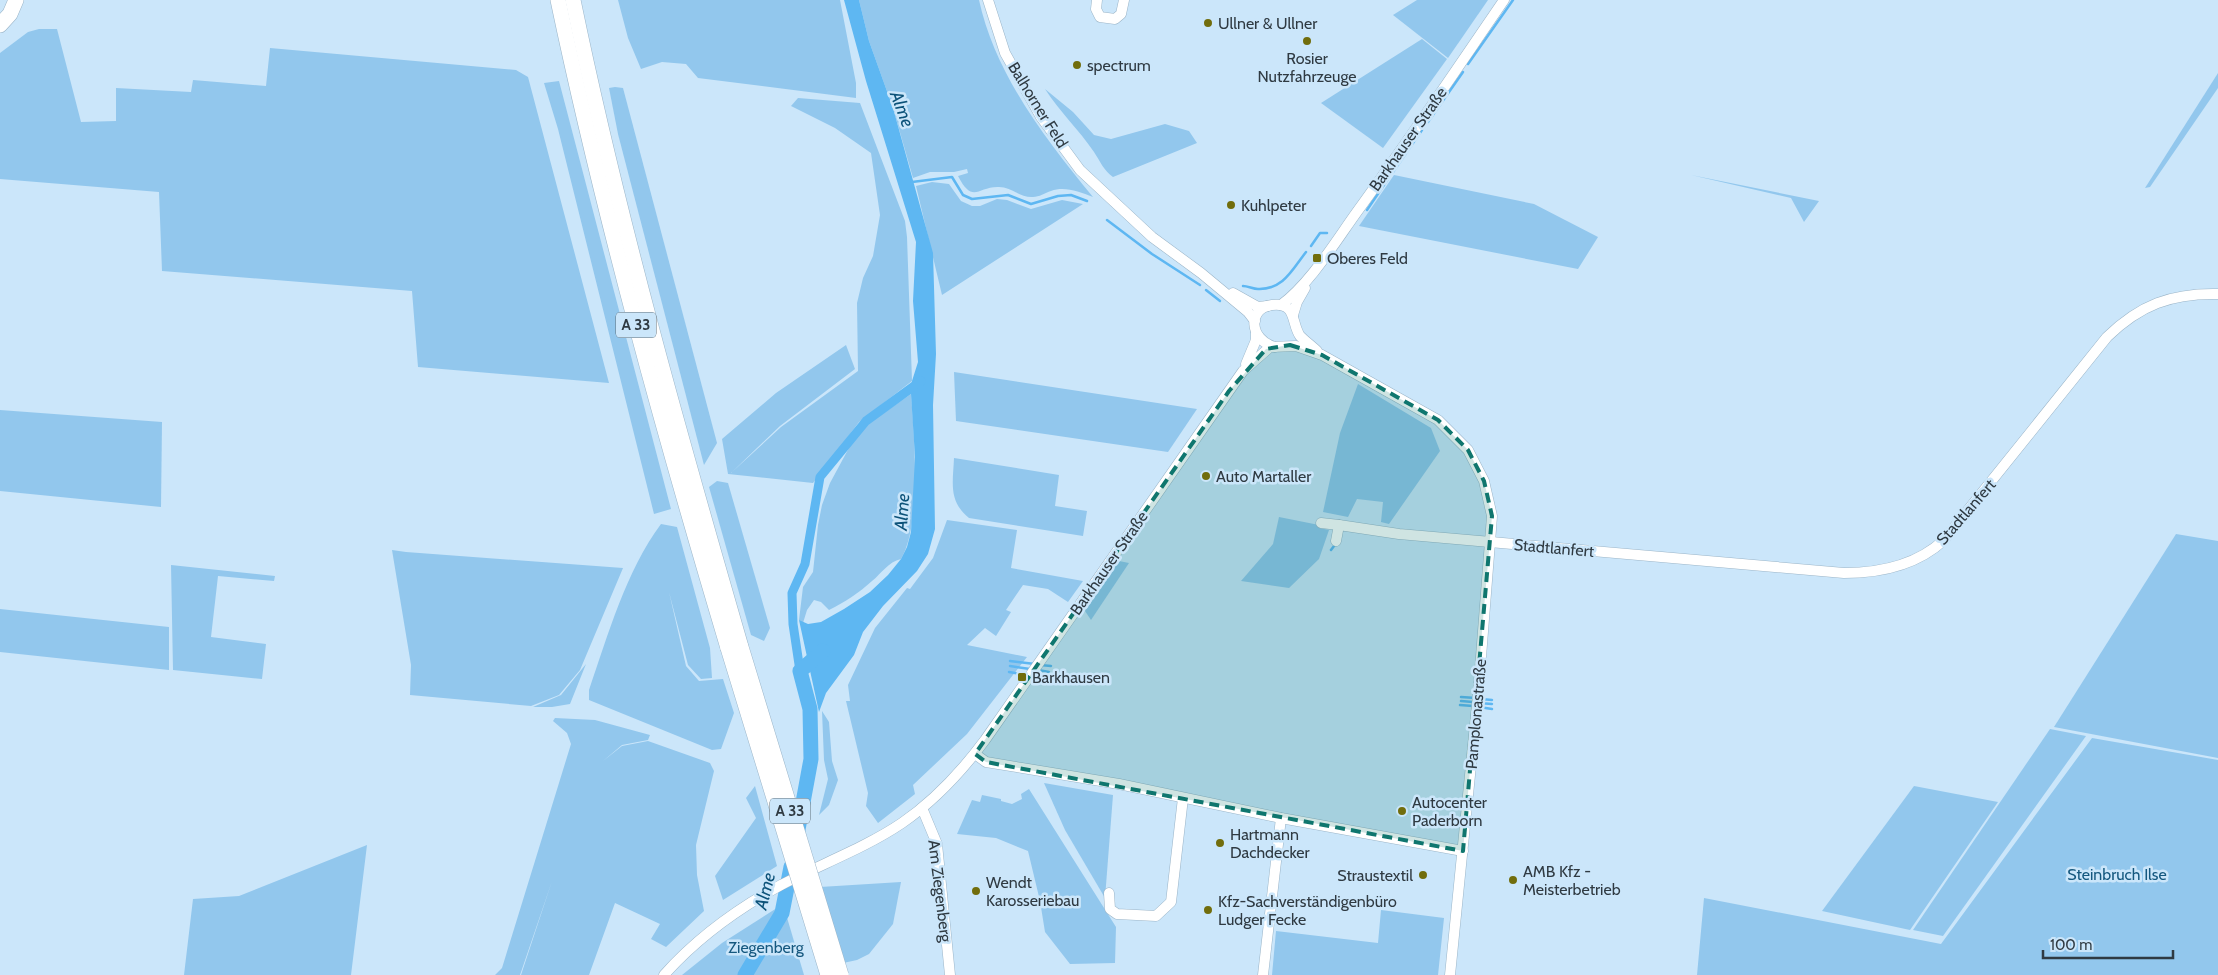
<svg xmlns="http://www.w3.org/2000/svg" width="2218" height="975" font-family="Cabin,sans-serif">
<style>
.green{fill:#92c7ed}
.water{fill:#5eb7f2}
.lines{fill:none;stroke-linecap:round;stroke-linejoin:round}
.stream{stroke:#5eb7f2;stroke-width:2.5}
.canal{stroke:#5eb7f2;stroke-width:9}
.river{stroke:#5eb7f2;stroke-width:15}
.minor-casing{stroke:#9bb5c8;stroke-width:11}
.highway-casing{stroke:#9bb5c8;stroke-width:16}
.minor{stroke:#fff;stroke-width:10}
.highway{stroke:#fff;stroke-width:15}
.highway-bridge-casing{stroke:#9bb5c8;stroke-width:16;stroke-linecap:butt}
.highway-bridge{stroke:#fff;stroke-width:15}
.marked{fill:#0f766e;fill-opacity:0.2;stroke:#0f766e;stroke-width:4;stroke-dasharray:10 6;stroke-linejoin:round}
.poi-dot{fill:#716d0c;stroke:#cbe6fa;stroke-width:2}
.labels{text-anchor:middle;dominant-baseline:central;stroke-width:5;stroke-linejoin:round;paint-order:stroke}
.shield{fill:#cbe6fa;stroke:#5e6e79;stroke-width:1}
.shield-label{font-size:15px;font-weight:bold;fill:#2f3a42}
.poi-label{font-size:16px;fill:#2f3a42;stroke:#cbe6fa;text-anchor:start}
.street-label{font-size:16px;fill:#2f3a42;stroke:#cbe6fa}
.park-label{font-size:16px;fill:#15587f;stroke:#cbe6fa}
.water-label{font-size:18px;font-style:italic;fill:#0c5279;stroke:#cbe6fa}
</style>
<rect width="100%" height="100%" fill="#cbe6fa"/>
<g class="green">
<path d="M618 0H840L856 83V98L698 78 686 64 662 62 641 69 628 38Z"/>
<path d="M859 0H979C995 74 1046 140 1093 197 1079 192 1065 186 1051 191 1045 193 1039 197 1033 197 1021 198 1011 187 999 187 978 186 973 205 958 176L968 173 967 169 954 172H930L913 178 893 108 869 41Z"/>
<path d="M1417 0H1488L1448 58 1393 15Z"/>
<path d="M39 29H57L81 122 116 121V88L191 92 193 80 266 86 270 48 516 70 528 77 609 383 418 367 412 291 162 271 159 192 0 179V53L28 32Z"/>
<path d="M1422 39 1447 59 1383 148 1321 103Z"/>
<path d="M2218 73V88L2150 187 2145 188Z"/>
<path d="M559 81 671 509 654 514 558 129 544 83Z"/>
<path d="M615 87 623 88 717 443 704 465 618 134 609 88Z"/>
<path d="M1045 89 1073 112 1094 135 1111 139 1165 124 1189 131 1197 143 1113 177C1104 171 1100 161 1094 152 1079 130 1060 112 1045 89Z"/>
<path d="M798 98 860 103 905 221 907 237 912 381 859 422 813 483 728 474 722 439 776 393 846 345 855 369 780 426 731 473 781 427 858 371 857 303 863 278 873 256 880 215 871 153 835 128 791 106Z"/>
<path d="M1394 175 1534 204 1598 237 1578 269 1359 226Z"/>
<path d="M1691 175 1819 201 1804 222 1791 198Z"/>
<path d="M932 182 949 184 961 201 972 206H980L997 199 1007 200 1031 209 1062 200 1083 204 942 295 916 186Z"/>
<path d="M954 372 1197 409 1168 452 956 421Z"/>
<path d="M1358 384 1431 428 1440 451 1389 524 1381 522 1383 502 1357 499 1348 517 1323 512 1340 433Z"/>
<path d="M911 394C914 436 922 523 901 559 888 562 882 573 872 581 859 593 845 602 829 610L821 602 814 600 807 610 803 623 799 620 803 587 813 572 818 525 822 505 830 483 850 446 868 424Z"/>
<path d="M0 410 162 422 161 507 0 491Z"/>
<path d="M954 458 1059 475 1055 506 1087 511 1083 536 969 518C948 501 953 483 954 458Z"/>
<path d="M717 481 728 483 770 628 764 641 751 635 709 487Z"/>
<path d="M1279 517 1319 525V528L1329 530 1319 559 1289 588 1241 581 1273 544Z"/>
<path d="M947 520 1017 530 1011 568 1083 581 1068 602 1048 589 1023 585 1006 610 1011 612 996 636 985 628 967 645 1027 657 967 734 913 785 915 794 878 823 866 806 868 793 846 701H850L848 685 875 628 907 588 910 589 933 558Z"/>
<path d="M661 524 677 527 710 648 712 678 701 679 688 665 669 592 686 666 699 681 723 679 734 713 721 749 712 750 589 700V690C608 635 626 571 661 524Z"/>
<path d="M2176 534 2218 541V758L2054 727Z"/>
<path d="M392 550 406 552 623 568 580 670 559 695 531 706 410 695 411 665Z"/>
<path d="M1119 561 1129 563 1091 620 1085 611Z"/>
<path d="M171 565 275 576 274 581 218 576 211 637 266 644 262 679 173 670Z"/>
<path d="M0 609 169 627V670L0 652Z"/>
<path d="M586 664 570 704 552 707H533L561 695Z"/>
<path d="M822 711 829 722 832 761 838 780 829 805 819 815 828 779 824 760Z"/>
<path d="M555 718 595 720 650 735 648 740 622 745 603 761 622 746 648 741 710 763 714 771 696 845 697 875 704 911 666 947 651 939 660 924 615 903 589 975H521L552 881 520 975H495L502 968 571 744 567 733 553 721Z"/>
<path d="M2050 729 2086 736 1943 936 1913 930Z"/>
<path d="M2092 738 2218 760V975H1697L1704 898 1941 944Z"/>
<path d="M1044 783 1113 795 1105 898 1065 830Z"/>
<path d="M755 786 777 866 723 900 715 876 756 818 746 798Z"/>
<path d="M1914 786 1998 802 1910 930 1822 911Z"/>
<path d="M1029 789 1116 927 1115 963 1070 964 1045 932 1040 901 1028 851 996 838 957 834 972 800 980 802 982 795 1001 799V801L1012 804 1022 799 1021 794Z"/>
<path d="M367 845 351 975H184L193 899 239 896Z"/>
<path d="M901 882 893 924 869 954 857 960 820 968V887Z"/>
<path d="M783 904 804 975H682L722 943Z"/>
<path d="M1381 910 1444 918 1438 975H1272L1276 931 1378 943Z"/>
</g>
<path class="water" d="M844 0H859L869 41 893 108 933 253 936 354 933 405 935 529 928 554 917 571 883 606 863 632 854 655 826 693 819 712 799 620 808 624 821 622 844 609 870 592 888 575 901 559 907 547 911 532 915 457 911 394 912 381 918 362 913 301 916 242 866 81Z"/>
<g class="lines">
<g class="stream">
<path d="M1468 64 1513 0"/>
<path d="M1428 122 1463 72"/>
<path d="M1393 172 1422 130"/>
<path d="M912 182 952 177 963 195 972 199 1008 195 1031 204 1058 196 1071 195 1087 201"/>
<path d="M1367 210 1388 179"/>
<path d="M1107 220 1152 254 1200 285"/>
<path d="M1311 246 1320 233H1327"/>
<path d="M1243 286C1248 286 1253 289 1258 289 1283 290 1292 270 1306 252"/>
<path d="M1206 290 1220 301"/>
<path d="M1331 550 1334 546"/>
<path d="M1010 661 1035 664"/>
<path d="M1040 665 1051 666"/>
<path d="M1010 666 1030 669"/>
<path d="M1038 670 1049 672"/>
<path d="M1009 672 1028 675"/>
<path d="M1033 676 1046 678"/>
<path d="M1461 697 1476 698"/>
<path d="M1481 699 1492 700"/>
<path d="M1461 701 1473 702"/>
<path d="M1479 703 1492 704"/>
<path d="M1460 705 1473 706"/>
<path d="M1479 707 1492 709"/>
</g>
<path class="canal" d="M800 671 793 624 792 593 805 564 820 477 866 421 921 381"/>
<g class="river">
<path d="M797 835 811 759 810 709 800 671 823 651"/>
<path d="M745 975 782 913 791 867"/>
</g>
<defs>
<g id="minor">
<path d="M988 0 1005 53 1041 117 1080 170 1152 237 1201 273 1248 312 1255 321"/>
<path d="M1097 0 1096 9 1100 17 1115 19 1121 14 1124 0"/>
<path d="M1233 293 1258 307 1268 306"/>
<path d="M1281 305C1311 283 1337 239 1359 209 1409 140 1456 70 1504 0"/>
<path d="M1293 315 1297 302 1305 288"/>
<path d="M1275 347C1249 340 1247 308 1272 305 1297 302 1291 323 1300 336 1305 341 1312 346 1317 351"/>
<path d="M1246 364 1256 340V333"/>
<path d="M1321 523 1339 525"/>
<path d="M1336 541 1339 525 1399 534 1844 573C1880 573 1917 565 1944 540L2107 337C2140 305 2171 293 2218 294"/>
<path d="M975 754 986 762 1119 784 1281 818 1463 851"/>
<path d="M922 808 937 844 950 975"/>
<path d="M1109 893 1110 909 1117 914 1156 916 1171 902 1183 798"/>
<path d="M664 975C697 938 737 909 781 885 821 864 865 848 902 823 934 801 962 771 985 740L1243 371 1270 347 1296 346 1322 355 1438 420 1468 450 1484 481 1492 516 1490 542 1478 695 1450 975"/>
<path d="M1263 975 1281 818"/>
</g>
<g id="highway">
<path d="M558 0C604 218 664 434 728 648"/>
<path d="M573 0C618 218 679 433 741 647"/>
<path d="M0 25 10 14 16 0"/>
</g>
</defs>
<use href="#minor" class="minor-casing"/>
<use href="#highway" class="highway-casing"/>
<use href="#minor" class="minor"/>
<use href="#highway" class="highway"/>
<defs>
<g id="highway-bridge">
<path d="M741 647 841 975"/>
<path d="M728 648 828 975"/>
</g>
</defs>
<use href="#highway-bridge" class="highway-bridge-casing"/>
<use href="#highway-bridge" class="highway-bridge"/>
</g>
<path class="marked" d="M1290 345 1322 355 1438 420 1468 450 1484 481 1492 516 1463 851 986 762 975 754 1229 391 1266 349Z"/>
<g class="poi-dot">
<circle cx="1208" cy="23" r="5"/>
<circle cx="1307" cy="41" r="5"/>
<circle cx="1077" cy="65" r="5"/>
<circle cx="1231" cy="205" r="5"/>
<rect x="1312" y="253" width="10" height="10" rx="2.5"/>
<circle cx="1206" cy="476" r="5"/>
<rect x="1017" y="672" width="10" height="10" rx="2.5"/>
<circle cx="1402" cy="811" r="5"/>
<circle cx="1220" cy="843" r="5"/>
<circle cx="1423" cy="875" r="5"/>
<circle cx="1513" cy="880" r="5"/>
<circle cx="976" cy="891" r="5"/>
<circle cx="1208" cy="910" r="5"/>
</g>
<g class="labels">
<g class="shield">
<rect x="616" y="312.5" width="40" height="25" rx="4"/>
<rect x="770" y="798.5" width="40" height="25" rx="4"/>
</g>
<g class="shield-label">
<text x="636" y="325">A 33</text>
<text x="790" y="811">A 33</text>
</g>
<g class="poi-label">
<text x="1218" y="23">Ullner &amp; Ullner</text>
<text x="1307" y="58" text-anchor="middle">Rosier<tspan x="1307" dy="18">Nutzfahrzeuge</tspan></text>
<text x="1087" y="65">spectrum</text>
<text x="1241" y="205">Kuhlpeter</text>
<text x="1327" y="258">Oberes Feld</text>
<text x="1216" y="476">Auto Martaller</text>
<text x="1032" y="677">Barkhausen</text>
<text x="1412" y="802">Autocenter<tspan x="1412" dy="18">Paderborn</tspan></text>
<text x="1230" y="834">Hartmann<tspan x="1230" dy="18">Dachdecker</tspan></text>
<text x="1523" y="871">AMB Kfz -<tspan x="1523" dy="18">Meisterbetrieb</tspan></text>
<text x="1413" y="875" text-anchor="end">Straustextil</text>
<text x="986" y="882">Wendt<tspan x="986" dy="18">Karosseriebau</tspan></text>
<text x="1218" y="901">Kfz-Sachverständigenbüro<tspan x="1218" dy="18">Ludger Fecke</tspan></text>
</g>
<g class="street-label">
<text transform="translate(1038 105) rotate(58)">Balhorner Feld</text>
<text transform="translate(1408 139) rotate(-55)">Barkhauser Straße</text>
<text transform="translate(1966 512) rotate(-49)">Stadtlanfert</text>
<text transform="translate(1554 548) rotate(5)">Stadtlanfert</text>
<text transform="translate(1109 563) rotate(-55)">Barkhauser Straße</text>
<text transform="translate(1476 714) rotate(-85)">Pamplonastraße</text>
<text transform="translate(940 891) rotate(83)">Am Ziegenberg</text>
</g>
<g class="park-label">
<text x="2117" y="874">Steinbruch Ilse</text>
<text x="766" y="947">Ziegenberg</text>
</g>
<g class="water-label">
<text transform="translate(902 109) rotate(69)">Alme</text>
<text transform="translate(902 512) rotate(-86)">Alme</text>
<text transform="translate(765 891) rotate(-76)">Alme</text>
</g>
</g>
<path d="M2043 950v8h130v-8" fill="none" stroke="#2f3a42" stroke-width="2.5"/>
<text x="2050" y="950" font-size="15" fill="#2f3a42" stroke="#cbe6fa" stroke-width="4" paint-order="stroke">100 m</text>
</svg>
